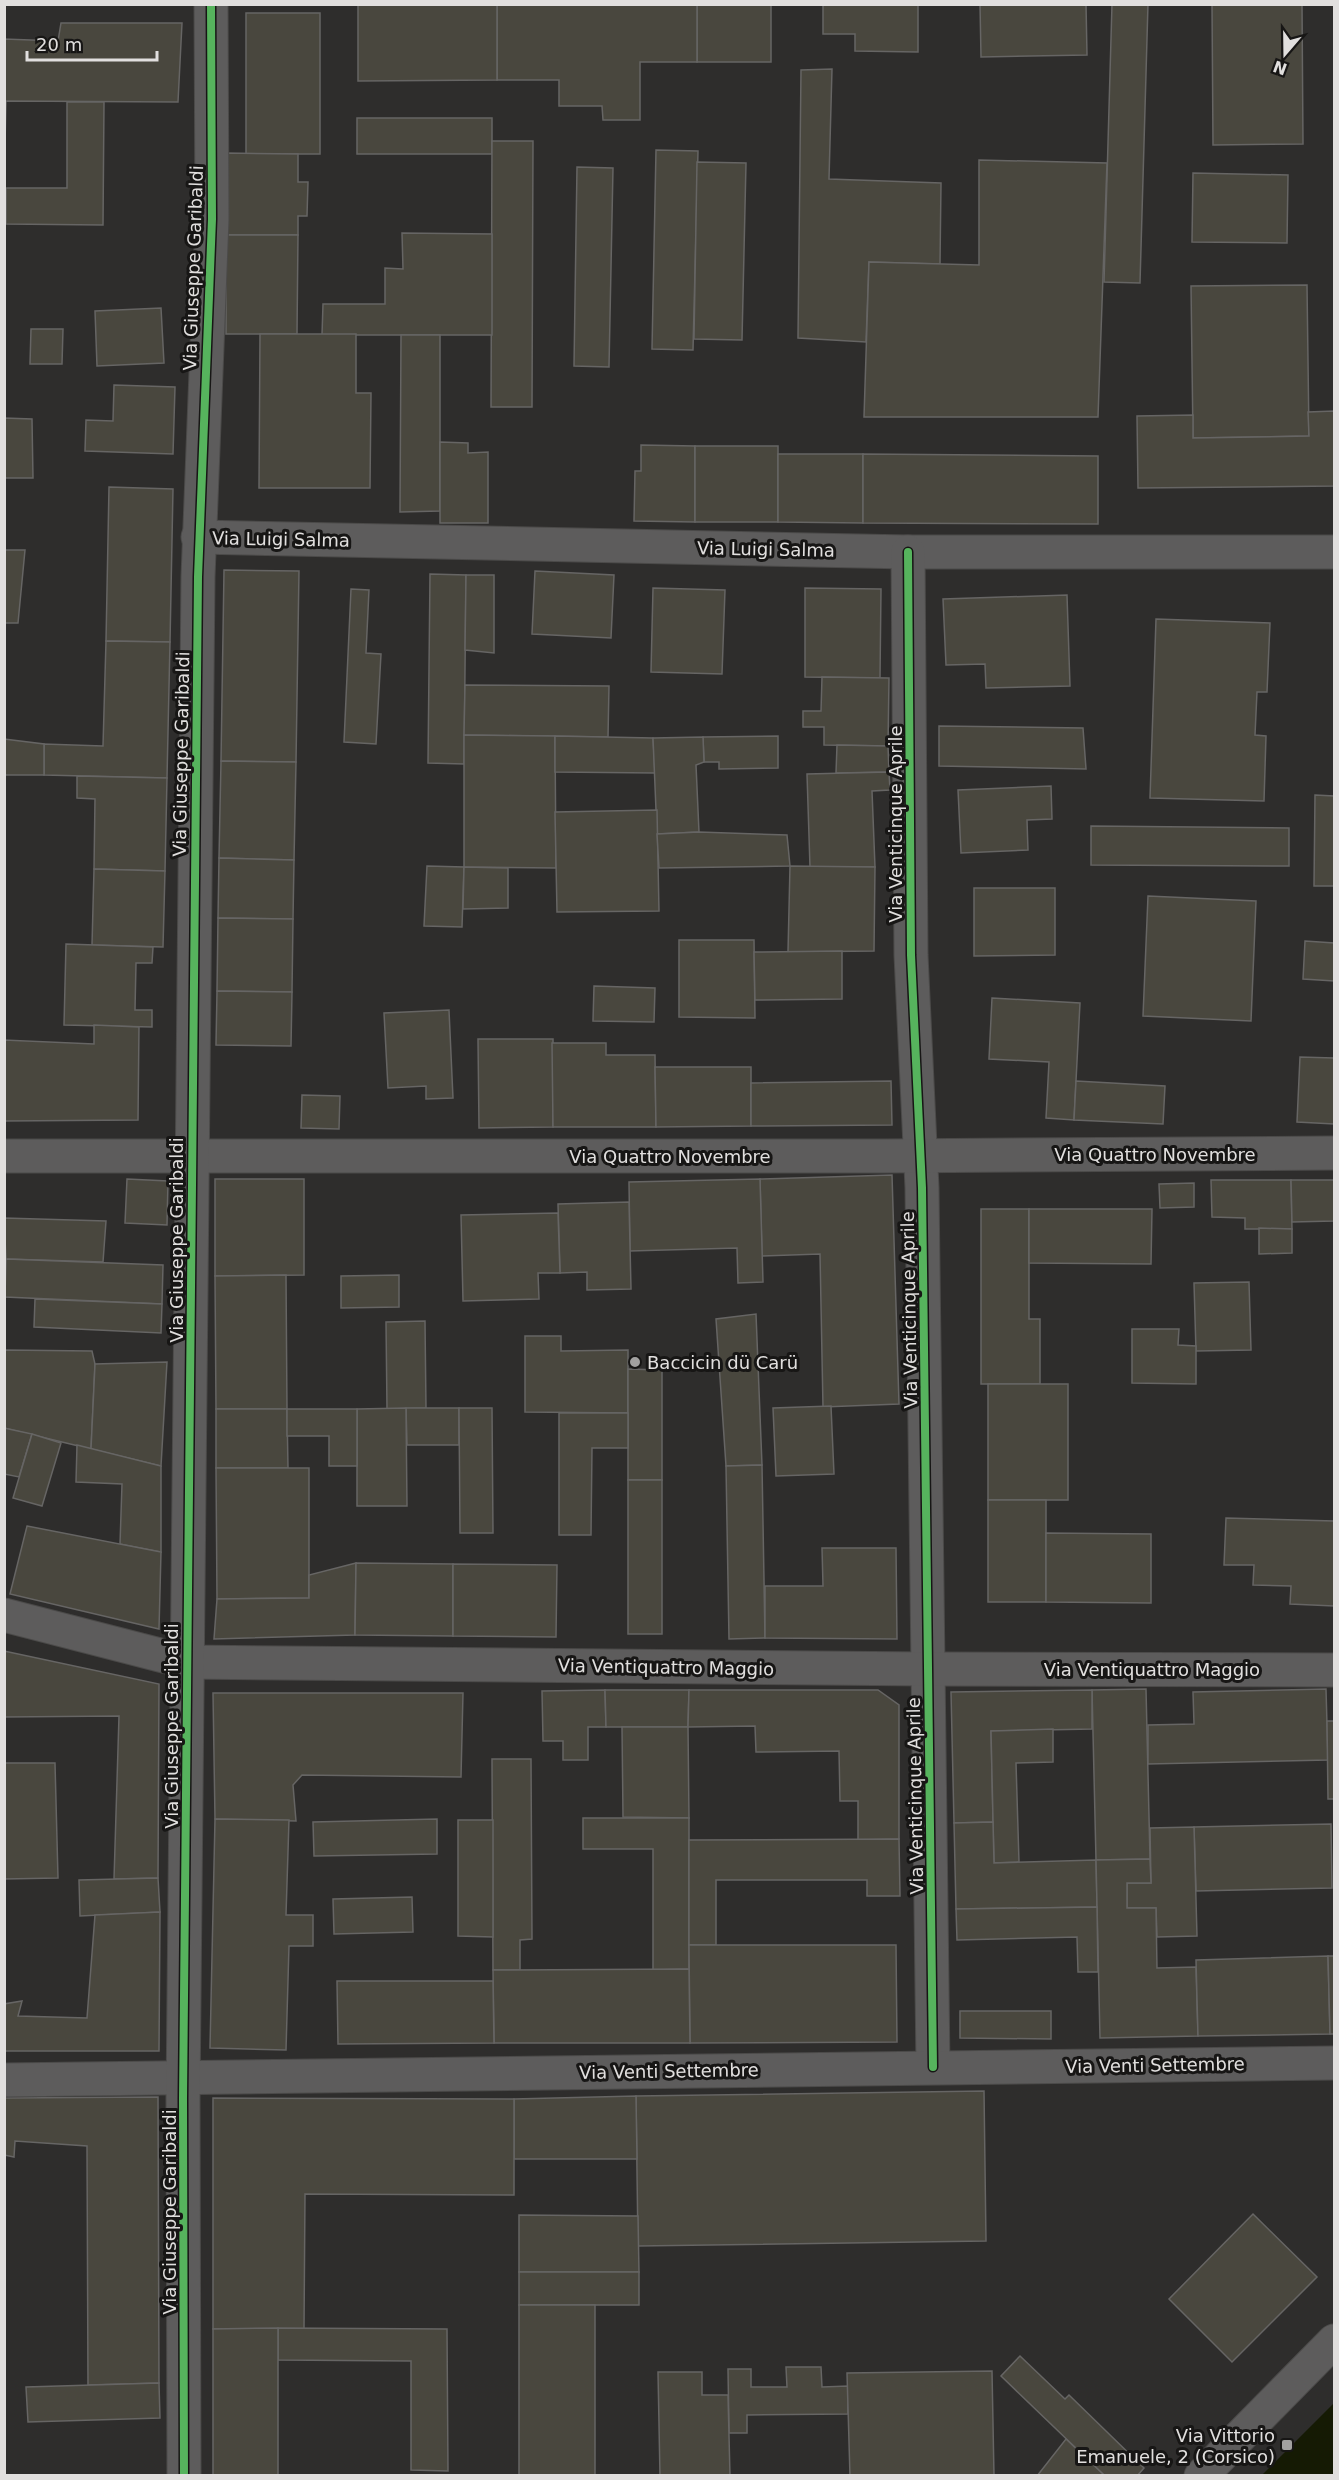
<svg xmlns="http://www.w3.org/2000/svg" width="1339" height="2480" font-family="'DejaVu Sans',sans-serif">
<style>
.water{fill:#151a04}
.building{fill:#49473e;stroke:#666564;stroke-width:1.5}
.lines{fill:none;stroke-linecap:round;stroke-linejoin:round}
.street-casing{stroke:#4b4a49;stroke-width:35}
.secondary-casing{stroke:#4b4a49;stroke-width:35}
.street{stroke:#5d5c5c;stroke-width:33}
.secondary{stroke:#5d5c5c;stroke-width:33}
.cycleway-casing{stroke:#171615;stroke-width:11}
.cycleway{stroke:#56b35d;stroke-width:8}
.poi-dot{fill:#a2a1a0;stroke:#171615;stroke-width:2}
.labels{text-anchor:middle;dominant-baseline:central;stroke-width:6;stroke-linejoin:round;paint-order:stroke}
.street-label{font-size:18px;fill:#e1dfde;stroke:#171615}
.poi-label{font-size:18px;fill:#e1dfde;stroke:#171615;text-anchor:start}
</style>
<rect width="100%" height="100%" fill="#2e2d2c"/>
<path class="water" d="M1334 2403V2475H1262Z"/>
<g class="building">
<rect x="697" y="4" width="74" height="58"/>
<path d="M697 4V62H640V120H603L602 106H559V80H497V5Z"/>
<path d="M823 4H918V52L855 51V34H823Z"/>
<path d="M980 4H1086L1087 55 981 57Z"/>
<path d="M1112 4H1148L1140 283 1104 282Z"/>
<path d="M1212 4H1302L1303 144 1213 145Z"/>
<path d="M358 5H497V80L358 81Z"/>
<rect x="246" y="13" width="74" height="141"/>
<path d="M61 23H182L178 102 6 101 4 188V39L58 41Z"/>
<path d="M832 69 829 179 941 183 940 264 869 262 866 342 798 338 801 70Z"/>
<path d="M67 102H104L103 225 6 224V188H67Z"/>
<rect x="357" y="118" width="135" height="36"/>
<path d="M492 141H533L532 407H491Z"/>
<path d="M656 150 698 151 693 350 652 349Z"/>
<path d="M226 153 298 154V182H308L307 216H298V235H226Z"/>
<path d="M979 160 1107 163 1098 417H864L869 262 979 265Z"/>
<path d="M697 162 746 163 742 340 694 339Z"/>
<path d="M577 167 613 168 609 367 574 366Z"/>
<path d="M1193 173 1288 175 1287 243 1192 242Z"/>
<path d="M402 233 492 234V335H322L323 304H385V268L403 269Z"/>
<path d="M226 235H298L297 334H226Z"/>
<path d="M1307 285 1309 436 1193 438 1191 286Z"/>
<path d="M161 308 164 363 97 366 95 311Z"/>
<path d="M31 329H63L62 364H30Z"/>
<path d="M260 334H356V393H371L370 488H259Z"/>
<path d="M401 335H440V511L400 512Z"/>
<path d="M114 385 175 387 173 454 85 451 86 420 113 421Z"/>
<path d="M1334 411V486L1138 488 1137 416 1193 415V438L1309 436 1308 412Z"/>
<path d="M4 418 32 419 33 478H4Z"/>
<path d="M440 442 468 443V453L488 452V523H440Z"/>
<path d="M641 445 695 446V522L634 521 635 471H641Z"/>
<rect x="695" y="446" width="83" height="76"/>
<path d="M778 454H863V523L778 522Z"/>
<path d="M863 454 1098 456V524L863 523Z"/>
<path d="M109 487 173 489 170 642 106 641Z"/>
<path d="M4 550H25L18 623H4Z"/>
<path d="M224 570 299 571 296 762 221 761Z"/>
<path d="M535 571 614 575 611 638 532 634Z"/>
<path d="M430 574 466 575 464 764 428 763Z"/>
<path d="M466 575H494V653L465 650Z"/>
<path d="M653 588 725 590 722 674 651 672Z"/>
<path d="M805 588 881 589 880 678 805 677Z"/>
<path d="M351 589 369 590 366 653 381 654 376 744 344 742Z"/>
<path d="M1067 595 1070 686 986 688 985 664 946 665 943 599Z"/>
<path d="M1156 619 1270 623 1267 692H1257L1255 735 1266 736 1264 801 1150 798Z"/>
<path d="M106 641 170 642 167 778 44 775V744L103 746Z"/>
<path d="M822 677 889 678 888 746 824 745V727H803V711H821Z"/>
<path d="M465 685 609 686 608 737 464 735Z"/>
<path d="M939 726 1083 728 1086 769 939 766Z"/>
<path d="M464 735 555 736 556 868 464 867Z"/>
<path d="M555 736 653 738 655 773 555 772Z"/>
<path d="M778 736V768L719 769V762H704L703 737Z"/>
<path d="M703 737 704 762 696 765 699 832 657 834 653 738Z"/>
<path d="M4 739 44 744V775H4Z"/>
<path d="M837 745 888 746 889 772 836 773Z"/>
<path d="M221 761 296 762 294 860 219 858Z"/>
<path d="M889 772 890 790 872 791 875 867H810L807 774Z"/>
<path d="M77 776 167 778 165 871 94 869 95 799 77 798Z"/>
<path d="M1051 786 1052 819 1027 820 1028 850 961 853 958 790Z"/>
<path d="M1315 795 1334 796V886H1314Z"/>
<path d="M657 810 659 911 557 912 555 812Z"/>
<path d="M1091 826 1289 828V866L1091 865Z"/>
<path d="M699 832 787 835 790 866 659 868 657 834Z"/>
<path d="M219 858 294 860 293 919 218 918Z"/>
<path d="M427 866 464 867 462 927 424 926Z"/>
<path d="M790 866 875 867 874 951 788 952Z"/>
<path d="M464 867 508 868V908L463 909Z"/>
<path d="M94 869 165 871 163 947 92 945Z"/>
<path d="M974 888H1055V955L974 956Z"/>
<path d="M1148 896 1256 901 1251 1021 1143 1016Z"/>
<path d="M218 918 293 919 292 992 217 991Z"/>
<path d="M679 940H754L755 1018 679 1017Z"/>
<path d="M1305 941 1334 943V981L1303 979Z"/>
<path d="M66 944 153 947 152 963H136L135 1010H152V1027L64 1025Z"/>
<path d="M842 951V999L755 1000 754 952Z"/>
<path d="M594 986 655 988 654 1022 593 1021Z"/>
<path d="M217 991 292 992 291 1046 216 1045Z"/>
<path d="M992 998 1080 1003 1074 1120 1046 1118 1049 1062 989 1059Z"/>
<path d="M449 1010 453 1098 426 1099V1086L388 1088 384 1013Z"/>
<path d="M94 1025 139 1027 138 1120 4 1121V1040L94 1044Z"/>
<path d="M1334 1036V1124L1297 1122 1300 1057 1334 1058Z"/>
<path d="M478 1039H553V1127L479 1128Z"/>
<path d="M552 1043H606V1055H655L656 1127H553Z"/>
<path d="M655 1067H751V1126L656 1127Z"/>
<path d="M891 1081 892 1125 751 1126V1083Z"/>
<path d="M1076 1081 1165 1086 1163 1124 1074 1120Z"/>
<path d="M302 1095 340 1096 339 1129 301 1128Z"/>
<path d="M892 1175 899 1404 823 1407 820 1254 762 1256 760 1179Z"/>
<path d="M127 1179 168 1181 167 1225 125 1223Z"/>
<path d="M215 1179H304V1275L215 1276Z"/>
<path d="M760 1179 763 1282 738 1283 737 1248 630 1251 629 1182Z"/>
<path d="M1211 1180H1291L1292 1229H1245V1218L1212 1217Z"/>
<path d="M1291 1180H1334V1221L1292 1222Z"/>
<path d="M1194 1183V1207L1160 1208 1159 1184Z"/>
<path d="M629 1202 631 1289 587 1290V1272L560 1273 558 1204Z"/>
<path d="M981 1209H1029V1319H1040V1384H981Z"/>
<path d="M1029 1209H1152L1151 1264 1029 1263Z"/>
<path d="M558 1213 560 1273H538L539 1299 463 1301 461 1215Z"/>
<path d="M4 1218 106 1221 103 1262 6 1259Z"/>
<path d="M1259 1228 1292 1229V1253L1259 1254Z"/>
<path d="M6 1259 163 1265 162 1304 5 1297Z"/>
<path d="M286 1275 287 1409H216L215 1276Z"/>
<path d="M399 1275V1307L341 1308V1276Z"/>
<path d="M1249 1282 1251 1350 1196 1351 1194 1283Z"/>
<path d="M35 1299 162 1304 161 1333 34 1327Z"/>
<path d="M756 1314 762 1465 726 1466 716 1319Z"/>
<path d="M425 1321 426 1408 387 1409 386 1322Z"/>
<path d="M1132 1329H1179L1178 1345 1196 1346V1384L1132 1383Z"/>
<path d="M525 1336H561V1351L628 1350V1413L525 1412Z"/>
<path d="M4 1350 92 1351 95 1364 91 1449 4 1428Z"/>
<path d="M167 1362 161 1466 91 1449 95 1364Z"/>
<path d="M628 1369 662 1370V1480H628Z"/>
<rect x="988" y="1384" width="80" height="116"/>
<path d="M831 1406 834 1474 776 1476 773 1408Z"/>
<path d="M406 1408H459V1445H407Z"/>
<path d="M406 1408 407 1506H357V1409Z"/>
<path d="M459 1408H492L493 1533H460Z"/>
<path d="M216 1409H287L288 1468H216Z"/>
<path d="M287 1409H357V1466H329V1436H287Z"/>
<path d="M559 1413H628V1448H592L591 1535H559Z"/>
<path d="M4 1428 32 1434 19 1477 4 1474Z"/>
<path d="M32 1434 61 1443 42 1506 13 1498Z"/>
<path d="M77 1445 161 1466V1552L120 1544 122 1484 76 1482Z"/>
<path d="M762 1465 765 1638 729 1639 726 1466Z"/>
<path d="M216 1468H309V1598L217 1599Z"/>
<rect x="628" y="1480" width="34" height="154"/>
<rect x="988" y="1500" width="58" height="102"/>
<path d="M1226 1518 1334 1521V1606L1290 1604 1291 1586 1253 1585 1254 1565H1224Z"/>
<path d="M27 1526 161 1552 159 1629 10 1594Z"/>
<path d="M1046 1533 1151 1534V1603L1046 1602Z"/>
<path d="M822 1548H896L897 1639 765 1638V1586H823Z"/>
<path d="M356 1563 355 1635 214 1639 217 1599 309 1598V1575Z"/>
<path d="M356 1563 453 1564V1636L355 1635Z"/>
<path d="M453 1564 557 1565 556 1637 453 1636Z"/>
<path d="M4 1651 159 1684 158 1878 114 1879 119 1716 4 1717Z"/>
<path d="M1146 1689 1150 1859 1096 1860 1092 1690Z"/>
<path d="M1326 1689 1328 1760 1148 1764V1725L1194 1724 1193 1692Z"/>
<path d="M605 1690 606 1727H588V1760H563V1741H543L542 1691Z"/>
<path d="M605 1690H689L688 1727H606Z"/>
<path d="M689 1690H878L899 1705V1839L858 1840V1801H840L839 1751 756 1752 755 1726 688 1727Z"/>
<path d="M1092 1690V1729L991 1731 993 1822 954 1823 951 1692Z"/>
<path d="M213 1693H463L461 1777 302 1775 293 1785 296 1821 215 1819Z"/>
<path d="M1327 1721H1334V1799H1328Z"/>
<path d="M622 1727H688L689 1818 623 1817Z"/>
<path d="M1053 1729V1762L1016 1763 1019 1862 994 1863 991 1731Z"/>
<path d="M492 1759H531L532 1939 520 1940V1970H493Z"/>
<path d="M4 1763H55L58 1878 4 1879Z"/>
<path d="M583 1818H689V1969L653 1970V1849H583Z"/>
<path d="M215 1819 289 1820 286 1915H313V1946H289L286 2050 210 2048Z"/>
<path d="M437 1819V1854L314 1856 313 1822Z"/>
<path d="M458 1820H493V1937L458 1936Z"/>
<path d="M993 1822 994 1863 1096 1860 1097 1907 956 1909 954 1823Z"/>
<path d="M1331 1824 1332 1888 1196 1891 1194 1827Z"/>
<path d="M1194 1827 1197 1936 1157 1937 1156 1908H1127V1883H1151L1150 1828Z"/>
<path d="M899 1839 900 1896H867V1880H716V1945H689V1840Z"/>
<path d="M1150 1859 1151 1883H1127V1908H1156L1157 1968 1196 1967 1198 2036 1100 2038 1096 1860Z"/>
<path d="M158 1878 160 1912 80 1916 79 1880Z"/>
<path d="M412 1897 413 1932 334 1934 333 1899Z"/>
<path d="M1097 1907 1098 1972H1078L1077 1937 957 1940 956 1909Z"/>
<path d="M160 1912 159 2051H4V2004L22 2001 18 2016 87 2018 95 1915Z"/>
<path d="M689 1945H896L897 2042 690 2043Z"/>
<path d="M1328 1956 1330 2034 1198 2036 1196 1960Z"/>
<path d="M1328 1956H1334V2034H1330Z"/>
<path d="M689 1969 690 2043H494L493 1970Z"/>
<path d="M337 1981H493L494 2043 338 2044Z"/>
<path d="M960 2011H1051V2039L960 2038Z"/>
<path d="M984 2091 986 2241 638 2246 636 2096Z"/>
<path d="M636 2096 637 2159H514V2099Z"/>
<path d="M158 2097 159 2383 88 2385 87 2146 15 2141 14 2157 4 2155V2098Z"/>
<path d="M213 2098 514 2099V2195L305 2194 304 2329H213Z"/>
<path d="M1253 2214 1317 2277 1232 2362 1169 2299Z"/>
<path d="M519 2215 638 2216 639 2272H519Z"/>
<rect x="519" y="2272" width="120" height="33"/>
<rect x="519" y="2305" width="76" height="171"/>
<path d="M278 2328 447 2329 448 2471 411 2470V2361L278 2360Z"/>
<path d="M278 2328V2476H213V2329Z"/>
<path d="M1020 2356 1065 2399 1069 2395 1144 2468 1137 2476H1105L1001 2376Z"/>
<path d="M786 2367H821L822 2387 848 2386V2414L747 2415V2433H729L728 2369H751V2387H787Z"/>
<path d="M992 2371 994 2476H850L847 2373Z"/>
<path d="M658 2372H702V2395H728L730 2476H660Z"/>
<path d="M159 2383 160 2418 28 2422 26 2387Z"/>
<path d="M1066 2439 1105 2476H1037Z"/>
</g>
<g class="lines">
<defs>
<g id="street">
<path d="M198 537 908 552H1334"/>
<path d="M908 552 911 955 922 1188 933 2067"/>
<path d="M4 1156H884L1334 1153"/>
<path d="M4 1615 187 1662 928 1669 1334 1670"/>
<path d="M4 2080 1334 2063"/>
<path d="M184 2476 183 2099 198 577 212 219 211 4"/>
</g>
<path id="secondary" d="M1201 2476 1334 2341"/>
</defs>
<use href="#street" class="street-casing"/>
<use href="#secondary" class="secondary-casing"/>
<use href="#street" class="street"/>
<use href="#secondary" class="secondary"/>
<defs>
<g id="cycleway">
<path d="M908 552 911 955 922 1188 933 2067"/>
<path d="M184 2476 183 2099 198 577 212 219 211 4"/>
</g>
</defs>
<use href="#cycleway" class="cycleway-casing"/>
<use href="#cycleway" class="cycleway"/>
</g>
<g class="poi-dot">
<circle cx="635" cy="1362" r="6"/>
<rect x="1281" y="2439" width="12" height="12" rx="3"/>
</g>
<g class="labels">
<g class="street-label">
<text transform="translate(193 268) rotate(-88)">Via Giuseppe Garibaldi</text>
<text transform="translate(281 539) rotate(1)">Via Luigi Salma</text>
<text transform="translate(766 549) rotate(1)">Via Luigi Salma</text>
<text transform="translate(181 754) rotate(-89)">Via Giuseppe Garibaldi</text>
<text transform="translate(895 824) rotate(-90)">Via Venticinque Aprile</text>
<text x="1155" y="1154">Via Quattro Novembre</text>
<text x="670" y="1156">Via Quattro Novembre</text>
<text transform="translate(176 1240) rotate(-90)">Via Giuseppe Garibaldi</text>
<text transform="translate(909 1310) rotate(-91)">Via Venticinque Aprile</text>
<text transform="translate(666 1667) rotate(1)">Via Ventiquattro Maggio</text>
<text x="1152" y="1669">Via Ventiquattro Maggio</text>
<text transform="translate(171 1726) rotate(-90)">Via Giuseppe Garibaldi</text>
<text transform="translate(915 1796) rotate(-91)">Via Venticinque Aprile</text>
<text transform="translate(1155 2065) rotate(-1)">Via Venti Settembre</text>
<text transform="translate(669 2071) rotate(-1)">Via Venti Settembre</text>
<text transform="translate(169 2212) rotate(-90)">Via Giuseppe Garibaldi</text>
</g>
<g class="poi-label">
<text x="647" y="1362">Baccicin dü Carü</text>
<text x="1275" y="2435" text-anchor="end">Via Vittorio<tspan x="1275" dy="21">Emanuele, 2 (Corsico)</tspan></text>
</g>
</g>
<rect width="1339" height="2480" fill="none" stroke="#e1dfde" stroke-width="12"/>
<g transform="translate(1285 54) rotate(200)" stroke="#171615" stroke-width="4.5" paint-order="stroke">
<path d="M0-4.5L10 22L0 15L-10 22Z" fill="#e1dfde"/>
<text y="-9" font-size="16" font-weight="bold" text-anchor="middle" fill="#e1dfde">N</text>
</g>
<path d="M27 51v9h130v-9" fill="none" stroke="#e1dfde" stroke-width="3"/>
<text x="36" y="51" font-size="18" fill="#e1dfde" stroke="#171615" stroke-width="4.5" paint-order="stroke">20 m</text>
</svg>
